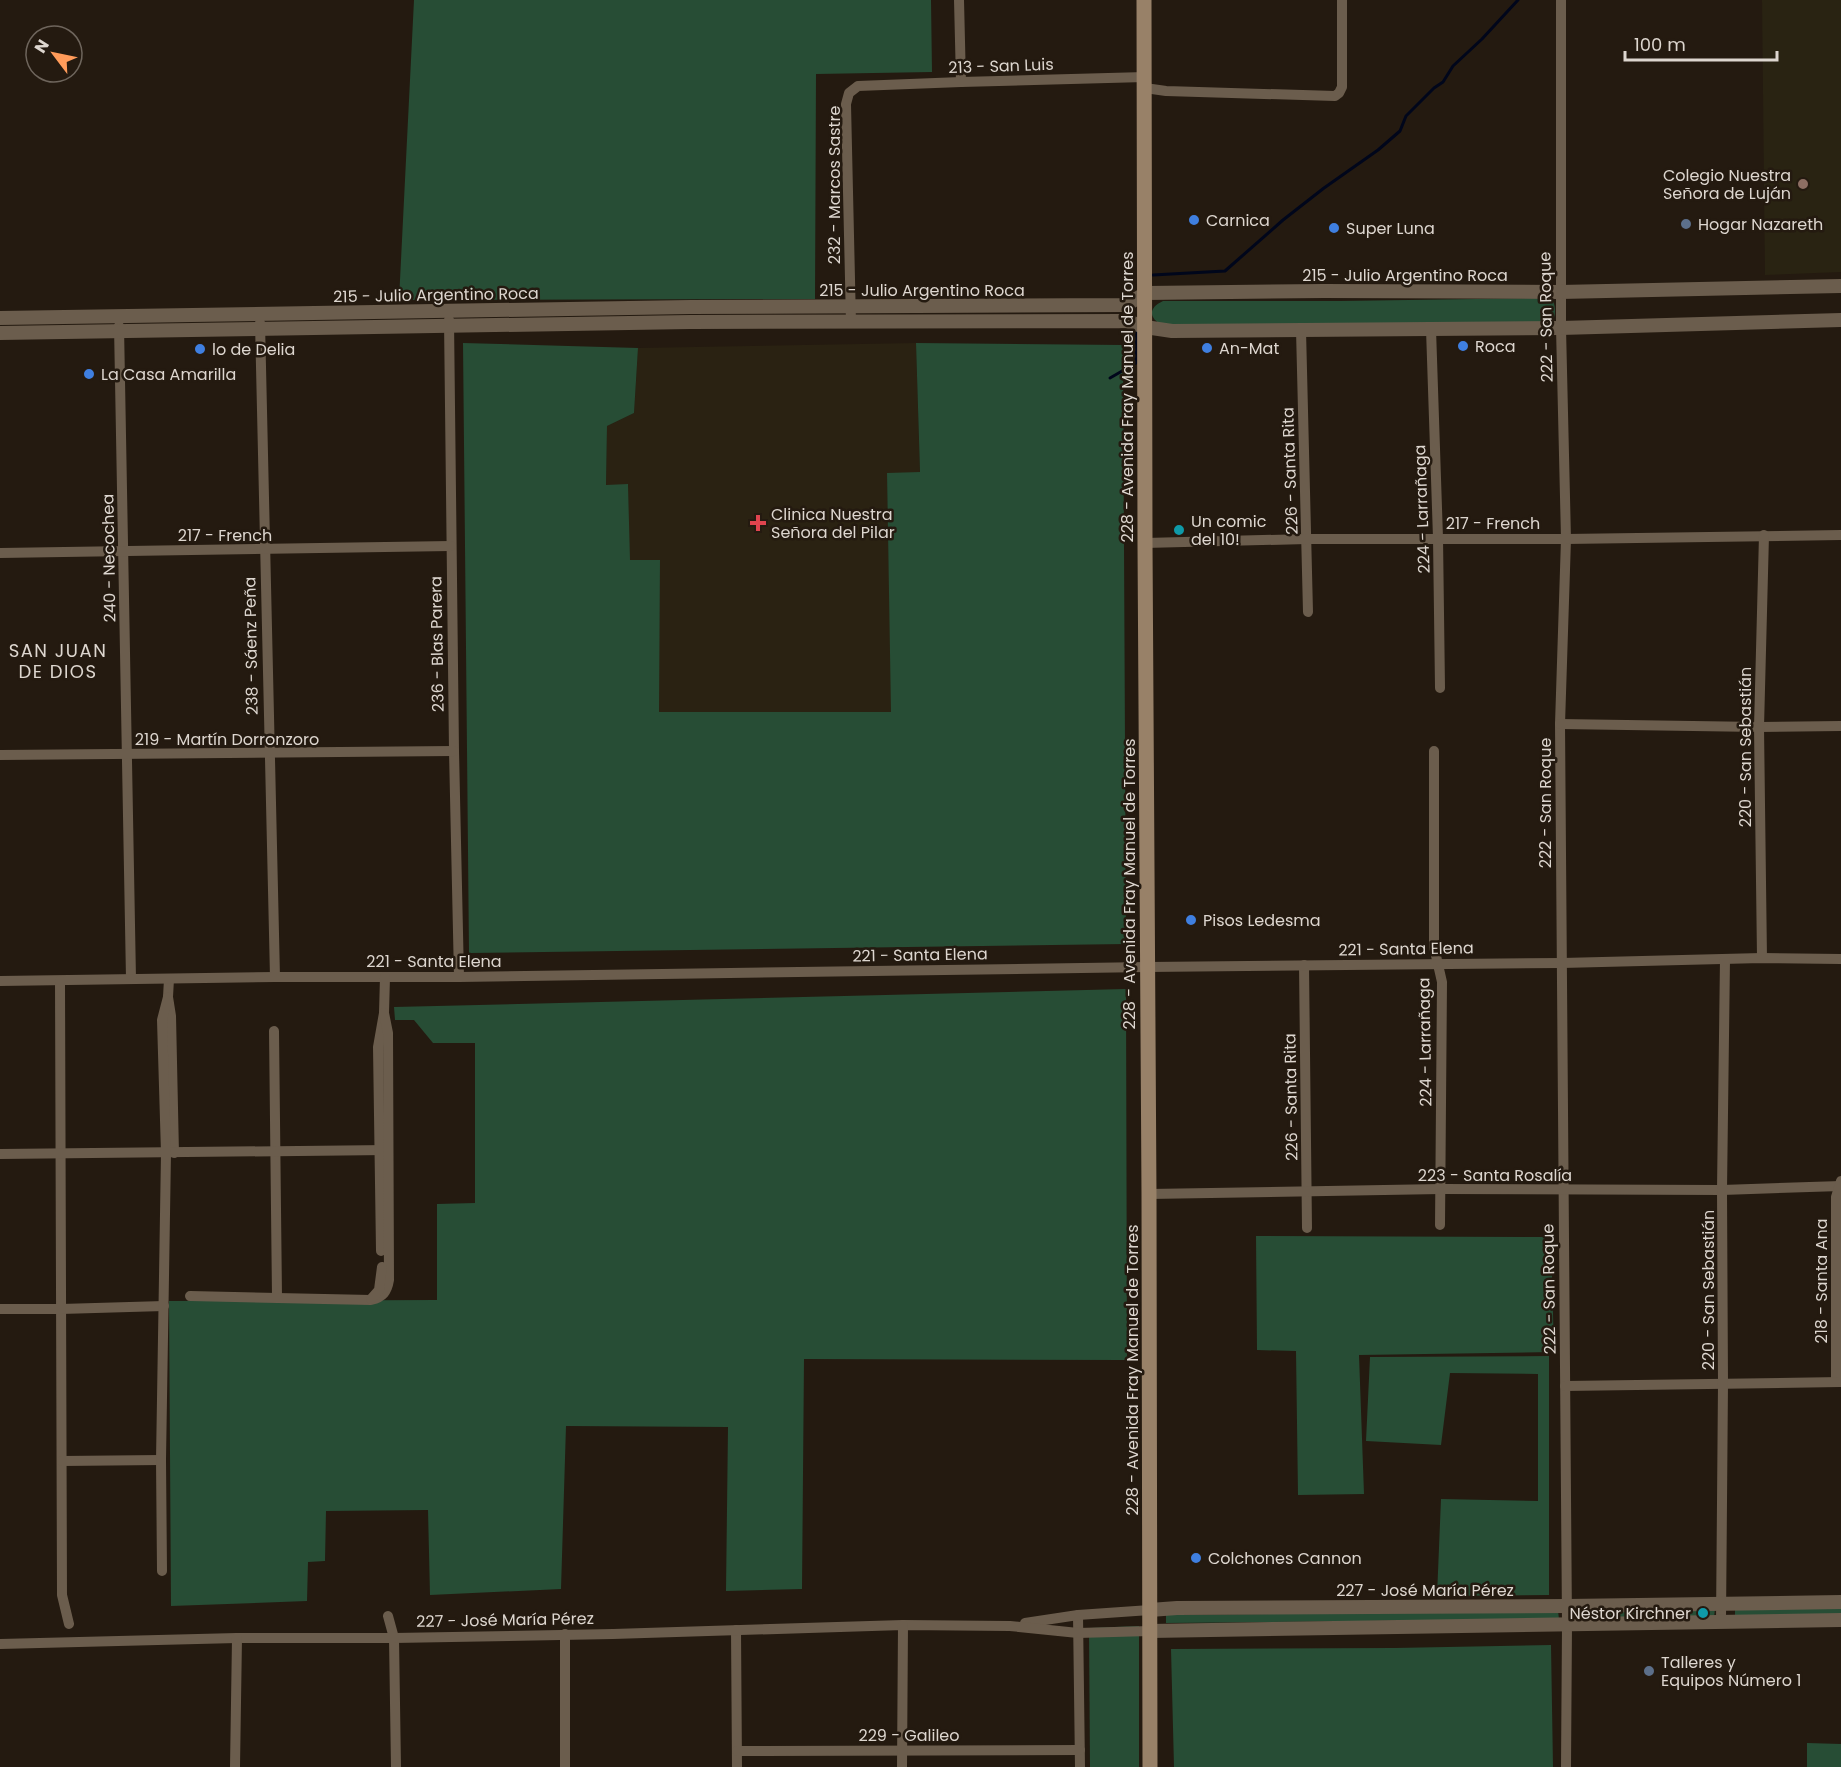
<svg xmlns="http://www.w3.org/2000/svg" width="1841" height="1767" font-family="Poppins,sans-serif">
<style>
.education{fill:#292312}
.medical{fill:#2a2212}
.green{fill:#274d35}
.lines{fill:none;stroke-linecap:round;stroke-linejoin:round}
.stream{stroke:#00061b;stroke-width:3}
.minor{stroke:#6b5d4d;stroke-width:10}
.tertiary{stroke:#6b5d4d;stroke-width:14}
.secondary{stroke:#988168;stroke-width:15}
.education-dot{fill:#8d6e63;stroke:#241a10;stroke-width:2}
.shop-dot{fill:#3f7fe0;stroke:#241a10;stroke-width:2}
.service-dot{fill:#5c6f8a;stroke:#241a10;stroke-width:2}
.health-dot{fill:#e0444e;stroke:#241a10;stroke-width:2}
.culture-dot{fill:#0f9aa8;stroke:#241a10;stroke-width:2}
.labels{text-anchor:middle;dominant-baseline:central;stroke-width:5;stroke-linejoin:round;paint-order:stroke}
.street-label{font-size:16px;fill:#ddd6cf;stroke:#241a10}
.poi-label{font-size:16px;fill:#ddd6cf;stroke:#241a10;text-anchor:start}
.neighbourhood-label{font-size:18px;letter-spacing:1.5px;fill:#ddd6cf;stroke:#241a10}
</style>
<rect width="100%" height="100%" fill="#241a10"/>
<path class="education" d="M1762,0H1841V272L1765,275Z"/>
<path class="medical" d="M916,343L920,473H887L892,712H658L660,561L629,560L628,485H606L607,426L634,413L638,348Z"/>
<g class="green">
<path d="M414,0H931L932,72L816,74L815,299L399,300Z"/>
<path d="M1543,298L1553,301C1556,308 1556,317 1551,322L1168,328C1152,322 1144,310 1163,301H1340Z"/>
<path d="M463,343L638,348L634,413L607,426L606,485L628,484L630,560H660L659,712H891L887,473L920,472L916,343L1123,345L1126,944L469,953Z"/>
<path d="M1126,989L1127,1360L804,1359L802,1589L726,1591L728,1427L566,1426L561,1589L430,1595L428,1510L326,1511L325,1561L308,1562L307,1601L171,1606L169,1301L437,1300V1204L475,1203V1043H433L414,1020H395L394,1007Z"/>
<path d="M1256,1236L1551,1237L1554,1352L1359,1355L1364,1494L1298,1495L1296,1351L1257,1350Z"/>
<path d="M1549,1356V1595L1437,1596L1441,1499L1538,1501V1374L1450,1373L1441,1445L1366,1441L1370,1357Z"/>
<path d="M1841,1606V1616L1735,1617V1607Z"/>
<path d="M1715,1608L1714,1618L1578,1619V1609Z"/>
<path d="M1558,1611L1559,1619L1166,1623V1615Z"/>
<path d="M1139,1626V1767H1090L1089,1628Z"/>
<path d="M1551,1645L1553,1767H1174L1171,1649L1394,1648Z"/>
<path d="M1807,1743L1841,1744V1767H1807Z"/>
</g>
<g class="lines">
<g class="stream">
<path d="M1153,275L1225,271L1283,220L1324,188L1378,150L1400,131L1406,116L1434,88L1443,82L1453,66L1482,39L1518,0"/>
<path d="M1110,378L1136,363L1137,330"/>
</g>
<g class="minor">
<path d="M959,0L961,82"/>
<path d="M1561,0V328L1566,539L1560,724L1567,1624L1566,1767"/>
<path d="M1145,88L1166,91L1335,96L1339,93L1342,87V0"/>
<path d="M449,320L454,751L459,977"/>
<path d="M260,323C264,541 268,759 275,977"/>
<path d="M851,323L846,104L849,93L858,86L961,82L1145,77"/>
<path d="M119,326L131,979"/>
<path d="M1431,329L1438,538L1440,688"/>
<path d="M1301,330L1308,612"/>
<path d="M1145,543L1307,539H1566L1841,535"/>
<path d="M0,553L451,546"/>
<path d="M1560,724L1759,727L1841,726"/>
<path d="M1434,751V947L1442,982L1440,1225"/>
<path d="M0,755L454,751"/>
<path d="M1762,958L1759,727L1764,535"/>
<path d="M1304,965L1307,1228"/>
<path d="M169,979L168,997L171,1016L174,1153"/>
<path d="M0,981L275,977H459L1148,967L1562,963L1762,958L1841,959"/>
<path d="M60,981L62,1595L69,1624"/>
<path d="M274,1031L277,1297"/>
<path d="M0,1154L388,1150"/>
<path d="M1149,1194L1441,1189L1722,1190L1841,1186"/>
<path d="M381,1251L378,1047L384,1013L385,977"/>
<path d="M190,1296L371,1300C383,1297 387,1292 389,1280L388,1033L384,1013"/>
<path d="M371,1299L379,1290L382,1267"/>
<path d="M0,1309H61L164,1306"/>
<path d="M1836,1382V1197L1841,1181"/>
<path d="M1565,1386L1841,1382"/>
<path d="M62,1461L161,1460"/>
<path d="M162,1571L161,1460L166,1153L162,1020L168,997"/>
<path d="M1078,1615L1080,1767"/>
<path d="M388,1616L394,1638L396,1767"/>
<path d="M1721,1621L1723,1383L1722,1190L1725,959"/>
<path d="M1025,1623L1078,1615L1150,1610"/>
<path d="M736,1630L737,1767"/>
<path d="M565,1634V1767"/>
<path d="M0,1644L237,1638H394L613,1634L903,1625L1010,1626L1078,1633L1150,1631"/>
<path d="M737,1751L1080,1750"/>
<path d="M235,1767L237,1638"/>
<path d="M902,1767L903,1625"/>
</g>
<g class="tertiary">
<path d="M0,318L690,307L1126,305L1146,293L1324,291L1560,292L1841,286"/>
<path d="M0,333L690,322L1126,321L1145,327L1172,331L1561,328L1841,320"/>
<path d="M1150,1610L1177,1608L1567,1606L1841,1602"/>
<path d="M1150,1631L1841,1620"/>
</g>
<path class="secondary" d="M1144,0L1145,543L1149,1194L1150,1767"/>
</g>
<circle class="education-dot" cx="1803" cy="184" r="6"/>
<g class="shop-dot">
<circle cx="1194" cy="220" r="6"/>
<circle cx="1334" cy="228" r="6"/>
<circle cx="1463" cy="346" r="6"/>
<circle cx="1207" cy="348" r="6"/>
<circle cx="200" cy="349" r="6"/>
<circle cx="89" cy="374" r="6"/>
<circle cx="1191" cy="920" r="6"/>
<circle cx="1196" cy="1558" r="6"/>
</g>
<g class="service-dot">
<circle cx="1686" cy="224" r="6"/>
<circle cx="1649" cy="1671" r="6"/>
</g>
<path class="health-dot" d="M755 514h6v6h6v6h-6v6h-6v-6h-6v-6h6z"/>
<g class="culture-dot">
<circle cx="1179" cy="530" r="6"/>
<circle cx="1703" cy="1613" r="6"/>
</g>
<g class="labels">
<g class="street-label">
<text transform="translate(1001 66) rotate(-2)">213 - San Luis</text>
<text transform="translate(834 185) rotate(-90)">232 - Marcos Sastre</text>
<text x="1405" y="275">215 - Julio Argentino Roca</text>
<text x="922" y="290">215 - Julio Argentino Roca</text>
<text transform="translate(436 295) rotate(-1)">215 - Julio Argentino Roca</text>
<text transform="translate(1546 317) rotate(-91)">222 - San Roque</text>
<text transform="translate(1127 397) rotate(-90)">228 - Avenida Fray Manuel de Torres</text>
<text transform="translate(1290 471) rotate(-92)">226 - Santa Rita</text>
<text transform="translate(1422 509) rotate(-92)">224 - Larrañaga</text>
<text x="1493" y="523">217 - French</text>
<text x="225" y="535">217 - French</text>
<text transform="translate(109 558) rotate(-91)">240 - Necochea</text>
<text transform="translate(437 644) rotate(-91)">236 - Blas Parera</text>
<text transform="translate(251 646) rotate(-91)">238 - Sáenz Peña</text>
<text x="227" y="739">219 - Martín Dorronzoro</text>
<text transform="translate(1745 747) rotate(-90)">220 - San Sebastián</text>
<text transform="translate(1545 803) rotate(-90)">222 - San Roque</text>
<text transform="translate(1129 884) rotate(-90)">228 - Avenida Fray Manuel de Torres</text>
<text transform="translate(1406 949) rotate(-1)">221 - Santa Elena</text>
<text transform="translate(920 955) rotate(-1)">221 - Santa Elena</text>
<text x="434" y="961">221 - Santa Elena</text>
<text transform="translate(1425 1042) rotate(-91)">224 - Larrañaga</text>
<text transform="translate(1291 1097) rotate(-91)">226 - Santa Rita</text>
<text x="1495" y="1175">223 - Santa Rosalía</text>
<text transform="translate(1821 1281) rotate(-90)">218 - Santa Ana</text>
<text transform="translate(1549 1289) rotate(-91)">222 - San Roque</text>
<text transform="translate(1708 1290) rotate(-90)">220 - San Sebastián</text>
<text transform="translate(1132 1370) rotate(-90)">228 - Avenida Fray Manuel de Torres</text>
<text x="1425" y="1590">227 - José María Pérez</text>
<text transform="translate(505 1620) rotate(-1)">227 - José María Pérez</text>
<text x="909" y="1735">229 - Galileo</text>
</g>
<g class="poi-label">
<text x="1791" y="175" text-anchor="end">Colegio Nuestra<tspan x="1791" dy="18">Señora de Luján</tspan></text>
<text x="1206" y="220">Carnica</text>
<text x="1698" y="224">Hogar Nazareth</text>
<text x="1346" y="228">Super Luna</text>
<text x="1475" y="346">Roca</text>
<text x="1219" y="348">An-Mat</text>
<text x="212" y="349">lo de Delia</text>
<text x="101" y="374">La Casa Amarilla</text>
<text x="771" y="514">Clinica Nuestra<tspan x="771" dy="18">Señora del Pilar</tspan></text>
<text x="1191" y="521">Un comic<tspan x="1191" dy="18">del 10!</tspan></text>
<text x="1203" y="920">Pisos Ledesma</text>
<text x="1208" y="1558">Colchones Cannon</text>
<text x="1691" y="1613" text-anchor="end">Néstor Kirchner</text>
<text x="1661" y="1662">Talleres y<tspan x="1661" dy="18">Equipos Número 1</tspan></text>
</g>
<g class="neighbourhood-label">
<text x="58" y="650">SAN JUAN<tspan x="58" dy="21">DE DIOS</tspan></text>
</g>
</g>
<g transform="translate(54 54) rotate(302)"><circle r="28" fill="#241a10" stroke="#6e655c" stroke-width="1.5"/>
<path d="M0-4.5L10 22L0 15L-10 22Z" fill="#ff9b5a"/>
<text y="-9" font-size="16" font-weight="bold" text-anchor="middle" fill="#ddd6cf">N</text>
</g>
<path d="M1625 51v9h152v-9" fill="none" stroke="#ddd6cf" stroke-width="3"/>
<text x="1634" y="51" font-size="18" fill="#ddd6cf" stroke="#241a10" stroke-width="4.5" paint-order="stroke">100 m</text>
</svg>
